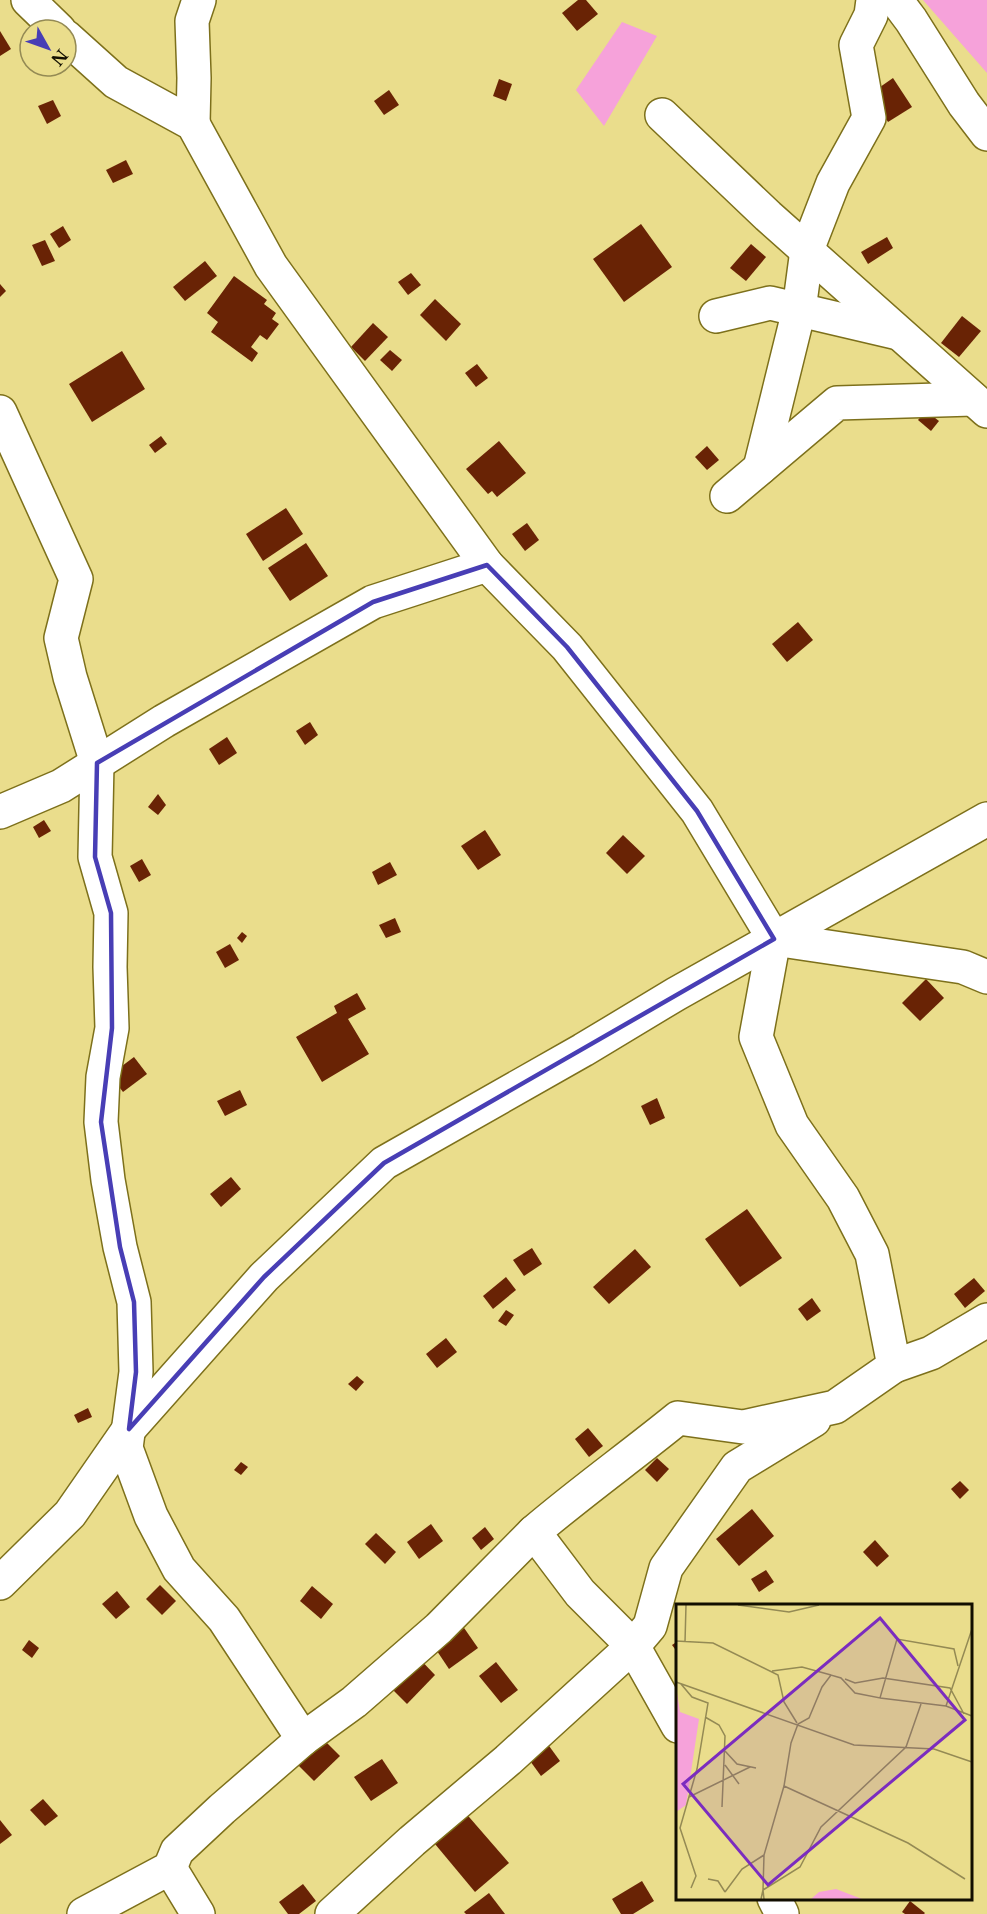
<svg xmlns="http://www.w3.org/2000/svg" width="987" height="1914" font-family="'Libre Baskerville',serif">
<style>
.green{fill:#f6a2da}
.building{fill:#692305}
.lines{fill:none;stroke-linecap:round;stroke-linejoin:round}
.minor-casing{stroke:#7d701b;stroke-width:36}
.minor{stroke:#fff;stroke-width:33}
.marked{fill:none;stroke:#483eb5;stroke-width:4.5;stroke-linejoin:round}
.inset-road{fill:none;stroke:#948a54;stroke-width:1.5}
.view{fill:#7b2cbf;fill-opacity:0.15;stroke:#7b2cbf;stroke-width:3}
.inset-edge{fill:none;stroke:#120e00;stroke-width:3}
</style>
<rect width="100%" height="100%" fill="#eadd8c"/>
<g class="green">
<path d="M923,0H987V73Z"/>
<path d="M622,22L657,36L604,126L576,90Z"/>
</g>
<g class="building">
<path d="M578,0H586L598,14L577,31L562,13Z"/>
<path d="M0,31L11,49L0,56Z"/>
<path d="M893,78L912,107L888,122L870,94Z"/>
<path d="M499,79L512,84L506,101L493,96Z"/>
<path d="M389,90L399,105L384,115L374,101Z"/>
<path d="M53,100L61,116L47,124L38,106Z"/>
<path d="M126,160L133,174L113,183L106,170Z"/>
<path d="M641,224L672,267L624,302L593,259Z"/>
<path d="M63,226L71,240L59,248L50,234Z"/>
<path d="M887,237L893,248L868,264L861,252Z"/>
<path d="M45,240L55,261L42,266L32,245Z"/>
<path d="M751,244L766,257L746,281L730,268Z"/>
<path d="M205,261L217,276L185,301L173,287Z"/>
<path d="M411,273L421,285L408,295L398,282Z"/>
<path d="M234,276L267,300L264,304L276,313L272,319L279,324L267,340L260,335L251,347L258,353L252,362L211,332L218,322L207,313Z"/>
<path d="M0,284L6,291L0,297Z"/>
<path d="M435,299L461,324L446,341L420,315Z"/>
<path d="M962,316L981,331L959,357L941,343Z"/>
<path d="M373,323L388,337L365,361L351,347Z"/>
<path d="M390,350L402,360L392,371L380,360Z"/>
<path d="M122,351L145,389L92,422L69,384Z"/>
<path d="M477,364L488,378L476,387L465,373Z"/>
<path d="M926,411L939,421L931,431L918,420Z"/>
<path d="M161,436L167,444L155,453L149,445Z"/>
<path d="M499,441L526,473L497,497L492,491L488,494L466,469Z"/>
<path d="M707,446L719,460L707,470L695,457Z"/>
<path d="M286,508L303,534L263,561L246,534Z"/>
<path d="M527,523L539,540L525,551L512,534Z"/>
<path d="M306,543L328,576L290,601L268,568Z"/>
<path d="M798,622L813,640L787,662L772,644Z"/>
<path d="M310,722L318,735L305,745L296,731Z"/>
<path d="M227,737L237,753L219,765L209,749Z"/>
<path d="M158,794L166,805L158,815L148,807Z"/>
<path d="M44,820L51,831L39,838L33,827Z"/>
<path d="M485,830L501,855L478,870L461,846Z"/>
<path d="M623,835L645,856L627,874L606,853Z"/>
<path d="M142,859L151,875L139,882L130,866Z"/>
<path d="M390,862L397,875L378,885L372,872Z"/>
<path d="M395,918L401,932L386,938L379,925Z"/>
<path d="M242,932L247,936L242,943L237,938Z"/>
<path d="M230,944L239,960L225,968L216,952Z"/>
<path d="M926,979L944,998L920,1021L902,1003Z"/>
<path d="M357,993L366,1009L348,1019L369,1054L322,1082L296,1037L337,1013L334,1006Z"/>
<path d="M134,1057L147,1074L123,1092L110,1075Z"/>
<path d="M240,1090L247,1105L225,1116L217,1101Z"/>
<path d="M657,1098L665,1118L650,1125L641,1106Z"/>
<path d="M231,1177L241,1189L221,1207L210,1194Z"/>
<path d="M747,1209L782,1258L740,1287L705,1239Z"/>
<path d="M532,1248L542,1264L524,1276L513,1260Z"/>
<path d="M635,1249L651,1267L609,1304L593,1287Z"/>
<path d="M506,1277L516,1290L493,1309L483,1296Z"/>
<path d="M974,1278L985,1291L965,1308L954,1294Z"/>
<path d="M812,1298L821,1311L807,1321L798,1309Z"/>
<path d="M506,1310L514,1315L506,1326L498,1321Z"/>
<path d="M446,1338L457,1352L437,1368L426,1354Z"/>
<path d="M357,1376L364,1382L356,1391L348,1384Z"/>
<path d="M88,1408L92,1417L78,1423L74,1415Z"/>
<path d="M588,1428L603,1446L589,1457L575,1439Z"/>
<path d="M657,1458L669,1469L657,1482L645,1470Z"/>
<path d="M241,1462L248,1467L241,1475L234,1470Z"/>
<path d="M960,1481L969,1490L960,1499L951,1489Z"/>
<path d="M752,1509L774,1536L739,1566L716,1539Z"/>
<path d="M431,1524L443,1541L419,1559L407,1542Z"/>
<path d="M485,1527L494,1539L481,1550L472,1538Z"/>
<path d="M376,1533L396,1552L385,1564L365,1544Z"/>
<path d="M875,1540L889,1556L877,1567L863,1552Z"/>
<path d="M766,1570L774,1582L759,1592L751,1579Z"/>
<path d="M160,1585L176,1601L162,1615L146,1599Z"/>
<path d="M312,1586L333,1604L321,1619L300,1601Z"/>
<path d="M117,1591L130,1607L116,1619L102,1604Z"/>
<path d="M462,1625L478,1648L449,1669L433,1645Z"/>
<path d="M29,1640L39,1648L32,1658L22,1650Z"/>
<path d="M678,1641V1653L672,1645Z"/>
<path d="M415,1654L435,1675L407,1704L386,1683Z"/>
<path d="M496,1662L518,1690L501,1703L479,1676Z"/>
<path d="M322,1738L340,1756L314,1781L296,1763Z"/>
<path d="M544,1739L560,1761L541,1776L525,1754Z"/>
<path d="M382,1759L398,1783L371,1801L354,1777Z"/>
<path d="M43,1799L58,1816L45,1826L30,1810Z"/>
<path d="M463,1810L509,1863L475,1892L430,1838Z"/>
<path d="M0,1820L12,1835L0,1844Z"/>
<path d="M642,1881L654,1901L633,1914H621L612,1899Z"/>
<path d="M303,1884L316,1901L299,1914H288L279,1902Z"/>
<path d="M489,1893L505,1914H466L464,1912Z"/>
<path d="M910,1901L925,1913L924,1914H905L902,1912Z"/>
</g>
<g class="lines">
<g class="minor-casing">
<g id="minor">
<path d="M28,0L59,30"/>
<path d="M896,0L911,20L964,104L987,134"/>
<path d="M66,37L116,82L193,124L271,266L487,565L567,647L697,811L774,939L756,1037L792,1125L843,1198L872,1254L894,1366L835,1407L743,1427L678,1418C630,1457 581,1492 534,1532L580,1593L633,1646L678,1726"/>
<path d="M662,115L768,216L987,411"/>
<path d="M193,124L194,78L192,21L199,0"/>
<path d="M716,316L770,303L898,333"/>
<path d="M0,412L76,579L61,638L70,677L97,763L95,857L111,913L110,967L112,1028L103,1077L101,1122L108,1180L120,1247L134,1302L136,1372L126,1448L151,1516L179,1569L224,1619L303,1739"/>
<path d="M760,468L799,310L807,250L833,183L869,118L856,45L871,15L873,0"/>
<path d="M727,496L837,403L973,399"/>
<path d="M0,812L61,786L164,721L373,602L487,565"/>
<path d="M774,939L963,967L987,977"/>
<path d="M894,1366L931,1353L987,1320"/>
<path d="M0,1583L70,1514L129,1429L264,1277L384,1163L583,1050L676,994L987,819"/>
<path d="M170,1868L198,1914"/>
<path d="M774,1898L782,1914"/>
<path d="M84,1914L170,1868L177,1851L222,1809L303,1739L354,1702L439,1628L534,1532"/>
<path d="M332,1914L412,1841L508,1760L633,1646L650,1626L666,1568L737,1467L814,1420"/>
</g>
</g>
<use href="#minor" class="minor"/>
</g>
<path class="marked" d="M487,565L567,647L697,811L774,939L384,1163L264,1277L129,1429L136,1372L134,1302L120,1247L101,1122L112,1028L111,913L95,857L97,763L373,602Z"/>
<g transform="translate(676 1604)">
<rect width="296" height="296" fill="#eadd8c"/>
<path d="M0,82L4,108L23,115L10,201L0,208ZM160,285L186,295H135L143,288Z" fill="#f6a2da"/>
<path class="inset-road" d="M62,1L113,8L143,1M0,37L37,39L102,71L108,98L121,119M9,38L10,1M96,67L126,63L155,71M169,75L179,79L207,74L274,84L288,110M0,78L178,141L258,145L296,158M5,80L16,93L32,99L21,165L4,224L20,272L15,284M204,94L270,102L296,112M270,102L296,25M29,113L43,121L49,132L46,203M49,147L61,160L80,164M49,161L63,180M108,182L232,239L289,275M13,193L74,163M32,275L42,277L49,288M87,286L88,251L108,182L115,139L122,120L133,114L146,83L155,71L165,74L179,89L204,94L221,35L278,45L282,62M87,286L124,263L145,223L230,143L245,100M49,288L66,265L88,251M85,295L87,286L88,295"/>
<path class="view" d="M204,14L289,116L92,281L7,180Z"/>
<rect width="296" height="296" class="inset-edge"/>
</g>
<g transform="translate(48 48) rotate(130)"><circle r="28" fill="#eadd8c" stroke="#948a54" stroke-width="1.5"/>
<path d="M0-4.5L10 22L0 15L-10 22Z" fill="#483eb5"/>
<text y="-9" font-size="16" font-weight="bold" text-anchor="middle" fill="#120e00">N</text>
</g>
</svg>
